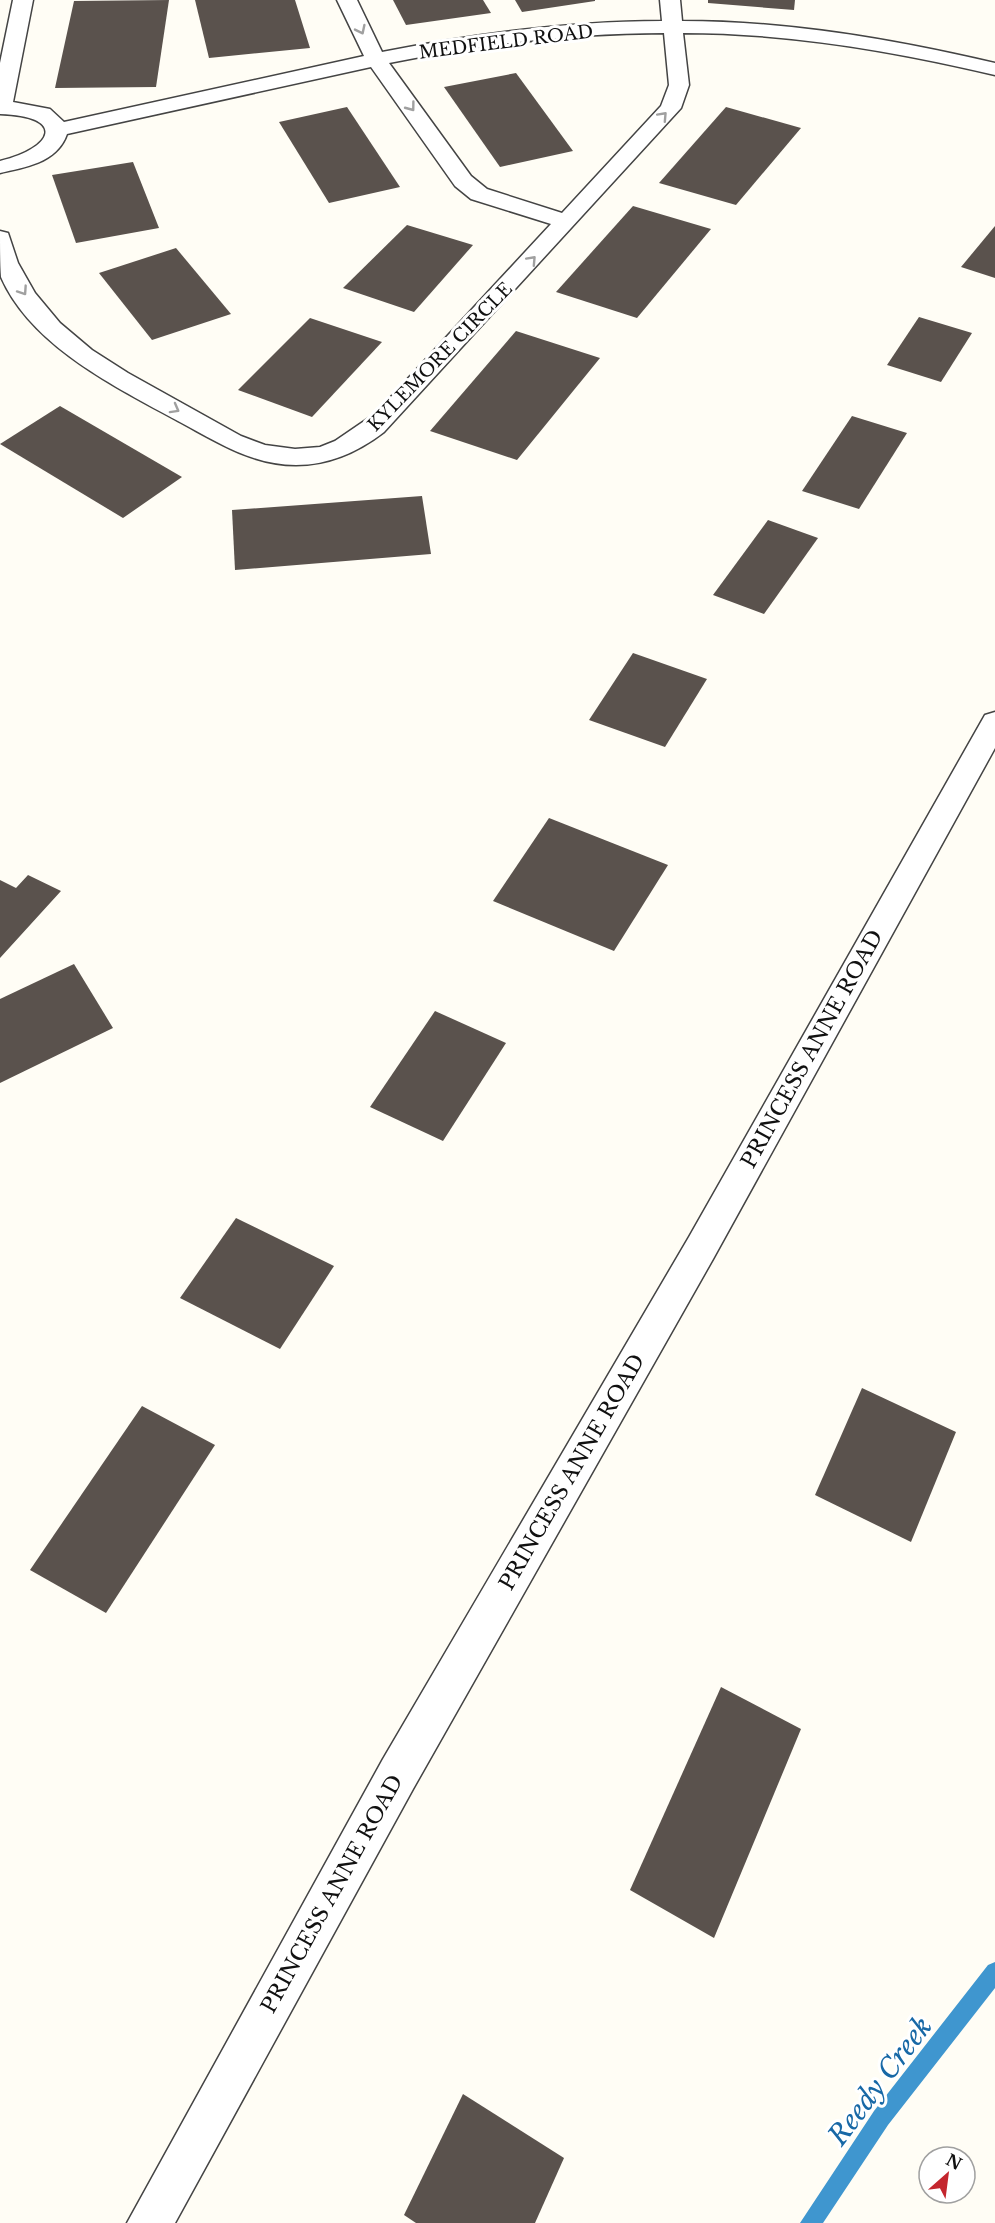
<svg xmlns="http://www.w3.org/2000/svg" width="995" height="2223" font-family="'Libre Baskerville',serif">
<style>
.lines{fill:none;stroke-linecap:round;stroke-linejoin:round}
.stream{fill:#3f96cf;fill-rule:evenodd}
.building{fill:#5a524d}
.street-casing{stroke:#444;stroke-width:3}
.street{fill:#fff;fill-rule:evenodd}
.oneway{stroke:#a0a0a0}
.labels{text-anchor:middle;dominant-baseline:central;stroke-width:6;stroke-linejoin:round;paint-order:stroke}
.far-street-label{font-size:18px;fill:#111;stroke:#fff}
.street-label{font-size:21px;fill:#111;stroke:#fff}
.near-water-label{font-size:27px;font-style:italic;fill:#1768a6;stroke:#fff}
</style>
<rect width="100%" height="100%" fill="#fffdf5"/>
<g class="lines">
<path class="stream" d="M995,1962V1988L888,2125L823,2223H800L874,2111L988,1965Z"/>
</g>
<g class="building">
<path d="M169,0L156,87L55,88L74,1Z"/>
<path d="M195,0H295L310,48L209,58Z"/>
<path d="M393,0H483L491,13L406,25Z"/>
<path d="M515,0H595V1L522,12Z"/>
<path d="M708,0H795L794,10L708,3Z"/>
<path d="M516,73L573,151L500,167L444,87Z"/>
<path d="M347,107L400,187L329,203L279,122Z"/>
<path d="M726,107L801,128L736,205L659,183Z"/>
<path d="M133,162L159,228L76,243L52,175Z"/>
<path d="M633,206L711,229L637,318L556,292Z"/>
<path d="M407,225L473,245L414,312L343,288Z"/>
<path d="M995,226V278L961,267Z"/>
<path d="M176,248L231,314L152,340L99,273Z"/>
<path d="M919,317L972,333L941,382L887,365Z"/>
<path d="M310,318L382,342L312,417L238,390Z"/>
<path d="M516,331L600,358L517,460L430,431Z"/>
<path d="M60,406L182,477L123,518L0,444Z"/>
<path d="M852,416L907,433L859,509L802,491Z"/>
<path d="M422,496L431,554L235,570L232,510Z"/>
<path d="M768,520L818,538L764,614L713,595Z"/>
<path d="M633,653L707,679L665,747L589,720Z"/>
<path d="M549,818L668,865L614,951L493,901Z"/>
<path d="M28,875L61,891L0,958V880L16,888Z"/>
<path d="M74,964L113,1028L0,1083V999Z"/>
<path d="M435,1011L506,1043L443,1141L370,1107Z"/>
<path d="M236,1218L334,1266L280,1349L180,1298Z"/>
<path d="M862,1388L956,1432L911,1542L815,1495Z"/>
<path d="M142,1406L215,1445L106,1613L30,1570Z"/>
<path d="M721,1687L801,1729L714,1938L630,1890Z"/>
<path d="M463,2094L564,2158L535,2223H416L404,2215Z"/>
</g>
<g class="lines">
<g class="street-casing">
<g id="street">
<path d="M13,0H33L13,102L50,109L64,122L364,56L337,0H357L382,52C475,34 568,21 662,21L660,0H680L682,21C788,21 892,39 995,63V75C893,51 789,33 683,33L689,85L681,108L384,432C358,452 329,465 296,465C251,465 216,441 178,421C116,387 31,346 1,277C0,265 0,244 0,231L8,233L18,263L35,293L60,323L92,350L128,373L241,436L265,445L295,449L320,447L335,441L376,413L551,224L471,199L455,186L371,67L67,134C57,163 25,167 0,173V161C54,148 67,116 0,114V63ZM664,33L669,85L661,106L562,213L487,189L471,176L389,63C479,45 571,33 664,33Z"/>
<path d="M995,712V748L713,1259L413,1789L175,2223H127L383,1759L689,1237L985,715Z"/>
</g>
</g>
<use href="#street" class="street"/>
</g>
<defs><path id="oneway-chevron" d="M-2-3.5L2.5 0L-2 3.5" fill="none" stroke-width="1.6" stroke-linecap="round" stroke-linejoin="round" transform="scale(1.5)"/></defs>
<g class="oneway">
<use href="#oneway-chevron" transform="translate(361 30) rotate(64)"/>
<use href="#oneway-chevron" transform="translate(411 107) rotate(53)"/>
<use href="#oneway-chevron" transform="translate(663 116) rotate(-47)"/>
<use href="#oneway-chevron" transform="translate(532 260) rotate(-47)"/>
<use href="#oneway-chevron" transform="translate(23 291) rotate(56)"/>
<use href="#oneway-chevron" transform="translate(175 409) rotate(29)"/>
</g>
<g class="labels">
<g class="far-street-label">
<text transform="translate(506 42) rotate(-7)">MEDFIELD ROAD</text>
<text transform="translate(440 357) rotate(-46)">KYLEMORE CIRCLE</text>
</g>
<g class="street-label">
<text transform="translate(812 1049) rotate(-61)">PRINCESS ANNE ROAD</text>
<text transform="translate(572 1472) rotate(-60)">PRINCESS ANNE ROAD</text>
<text transform="translate(332 1894) rotate(-61)">PRINCESS ANNE ROAD</text>
</g>
<g class="near-water-label">
<text transform="translate(880 2081) rotate(-53)">Reedy Creek</text>
</g>
</g>
<g transform="translate(947 2175) rotate(28)"><circle r="28" fill="#ffffff" stroke="#a0a0a0" stroke-width="1.5"/>
<path d="M0-4.5L10 22L0 15L-10 22Z" fill="#c4262e"/>
<text y="-9" font-size="16" font-weight="bold" text-anchor="middle" fill="#111111">N</text>
</g>
</svg>
